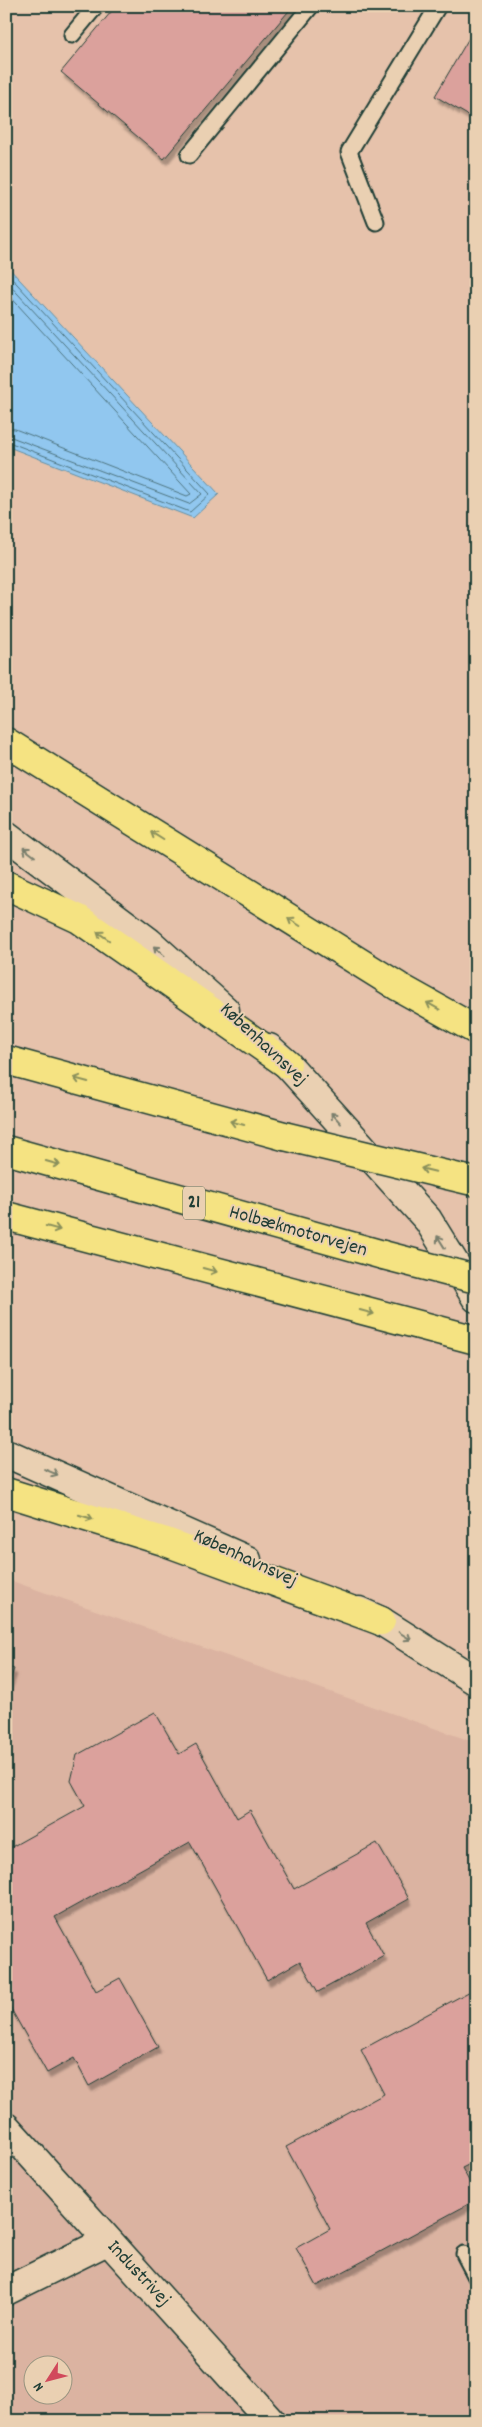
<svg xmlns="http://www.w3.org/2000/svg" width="482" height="2427" font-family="Dekko,sans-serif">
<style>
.built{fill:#dbb3a1;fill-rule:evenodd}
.water{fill:#91c7ef;stroke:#6390a4}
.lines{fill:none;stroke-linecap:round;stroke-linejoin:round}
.shore{stroke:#4d747f;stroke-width:1}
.building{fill:#dba19c;stroke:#1f3d34;filter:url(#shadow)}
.lane-casing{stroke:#1f3d34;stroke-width:19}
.street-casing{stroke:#1f3d34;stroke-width:31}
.secondary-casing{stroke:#1f3d34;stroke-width:31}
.highway-casing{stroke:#1f3d34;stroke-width:31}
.lane{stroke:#ead0b2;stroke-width:15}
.street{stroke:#ead0b2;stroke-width:28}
.secondary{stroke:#ead0b2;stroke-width:28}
.highway{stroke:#f5e382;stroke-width:28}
.highway-bridge-casing{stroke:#1f3d34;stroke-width:31;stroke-linecap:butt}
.highway-bridge{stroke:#f5e382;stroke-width:28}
.oneway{stroke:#8a905b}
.oneway2{stroke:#7a7f6d}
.labels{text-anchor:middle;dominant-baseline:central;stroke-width:4;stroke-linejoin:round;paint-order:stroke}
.shield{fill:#ead0b2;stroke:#5c695a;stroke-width:1}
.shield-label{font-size:19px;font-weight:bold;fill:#1f3d34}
.street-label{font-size:20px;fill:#1f3d34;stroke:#ead0b2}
</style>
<defs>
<filter id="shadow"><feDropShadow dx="3" dy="5.5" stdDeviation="1" flood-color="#0004"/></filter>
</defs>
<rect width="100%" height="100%" fill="#e6c2ab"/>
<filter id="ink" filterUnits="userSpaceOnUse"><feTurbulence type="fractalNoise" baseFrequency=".02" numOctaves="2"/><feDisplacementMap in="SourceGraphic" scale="10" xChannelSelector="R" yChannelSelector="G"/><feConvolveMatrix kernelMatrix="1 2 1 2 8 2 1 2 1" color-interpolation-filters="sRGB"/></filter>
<g filter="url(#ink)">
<path class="built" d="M6,1579L471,1741L476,1745V2421H6ZM32,2364H62V2394H32Z"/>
<path class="water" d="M6,265L219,494L193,518L6,446Z"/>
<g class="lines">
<g class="shore">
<path d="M6,272L210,494L190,512L6,441"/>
<path d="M6,281L202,494L189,504L6,435"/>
<path d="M6,292L191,494L187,496L15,429L6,428"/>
</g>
</g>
<g class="building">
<path d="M116,6H293L164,159L61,72Z"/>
<path d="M476,26V120L435,96Z"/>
<path d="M6,1666L14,1669L6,1692Z"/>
<path d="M155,1712L179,1754L196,1744L237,1818L250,1810L294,1889L377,1843L409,1899L366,1923L384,1956L318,1992L300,1961L267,1980L190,1842L55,1917L96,1991L120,1978L158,2047L89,2086L74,2058L47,2073L6,2000V1850L85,1806L71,1781L77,1755Z"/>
<path d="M476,1988V2161L462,2168L476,2194V2200L317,2286L296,2248L330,2229L286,2147L384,2094L361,2050Z"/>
</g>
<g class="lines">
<g class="lane-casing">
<g id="lane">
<path d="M72,35L96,6"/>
<path d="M189,155L311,6"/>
<path d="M376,222L349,152L438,6"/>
<path d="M464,2254L476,2277"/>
</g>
</g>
<g class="street-casing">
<g id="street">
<path d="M6,2127L271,2421"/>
<path d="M6,2291L107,2241"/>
</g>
</g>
<g class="secondary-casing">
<g id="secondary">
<path d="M6,835L149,942L225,1010"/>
<path d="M269,1048L287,1064L428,1220L476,1298"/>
<path d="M6,1453L247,1560"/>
<path d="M359,1611L381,1621L476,1681"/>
</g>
</g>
<g class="highway-casing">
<g id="highway">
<path d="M6,742L399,987L476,1030"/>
<path d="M6,885L79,919L287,1064"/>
<path d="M6,1060L284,1136"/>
<path d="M6,1150L383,1255"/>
<path d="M6,1216L476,1340"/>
<path d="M6,1492L163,1541L381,1621"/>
</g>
</g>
<use href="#lane" class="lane"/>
<use href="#street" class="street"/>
<use href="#secondary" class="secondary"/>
<use href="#highway" class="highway"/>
<g class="highway-bridge-casing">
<g id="highway-bridge">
<path d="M284,1136L476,1182"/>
<path d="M383,1255L476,1279"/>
</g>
</g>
<use href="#highway-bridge" class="highway-bridge"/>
</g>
<defs><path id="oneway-shaft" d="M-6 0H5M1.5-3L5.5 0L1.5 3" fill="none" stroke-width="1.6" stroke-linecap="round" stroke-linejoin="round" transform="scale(1.25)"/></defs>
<g class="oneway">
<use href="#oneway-shaft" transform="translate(157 836) rotate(-148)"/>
<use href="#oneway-shaft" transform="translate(294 922) rotate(-148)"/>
<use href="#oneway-shaft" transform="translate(103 936) rotate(-145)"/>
<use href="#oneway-shaft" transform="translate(433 1006) rotate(-151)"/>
<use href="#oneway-shaft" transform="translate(81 1080) rotate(-165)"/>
<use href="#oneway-shaft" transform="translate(237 1123) rotate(-165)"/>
<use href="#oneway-shaft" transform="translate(53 1163) rotate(16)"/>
<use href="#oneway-shaft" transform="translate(428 1170) rotate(-167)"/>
<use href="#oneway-shaft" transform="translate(53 1228) rotate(15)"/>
<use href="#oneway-shaft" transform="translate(210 1270) rotate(15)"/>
<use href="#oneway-shaft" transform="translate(367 1312) rotate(15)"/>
<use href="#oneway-shaft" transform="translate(86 1517) rotate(17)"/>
</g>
<g class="oneway2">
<use href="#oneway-shaft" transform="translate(29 852) rotate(-143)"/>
<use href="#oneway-shaft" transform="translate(159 951) rotate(-138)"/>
<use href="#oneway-shaft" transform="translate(336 1118) rotate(-132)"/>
<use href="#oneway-shaft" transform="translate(441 1242) rotate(-122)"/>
<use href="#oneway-shaft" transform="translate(51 1472) rotate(23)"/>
<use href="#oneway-shaft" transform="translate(405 1636) rotate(32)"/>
</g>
</g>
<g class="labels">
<rect class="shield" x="183" y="1186.5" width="22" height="33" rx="4"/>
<g class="shield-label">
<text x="194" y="1203">21</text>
</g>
<g class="street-label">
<text transform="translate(263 1045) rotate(43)">Københavnsvej</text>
<text transform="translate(298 1232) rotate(16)">Holbækmotorvejen</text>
<text transform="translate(245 1559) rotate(25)">Københavnsvej</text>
<text transform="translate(138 2274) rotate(47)">Industrivej</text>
</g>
</g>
<rect width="482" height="2427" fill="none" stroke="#ead0b2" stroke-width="25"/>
<rect x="12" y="12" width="457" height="2402" fill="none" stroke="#1f3d34" stroke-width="2" filter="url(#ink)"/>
<g transform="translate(48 2380) rotate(234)"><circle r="24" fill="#ead0b2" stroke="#999580"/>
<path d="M0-4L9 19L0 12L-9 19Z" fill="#d1495b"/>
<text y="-8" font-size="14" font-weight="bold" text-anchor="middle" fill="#1f3d34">N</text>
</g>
</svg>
